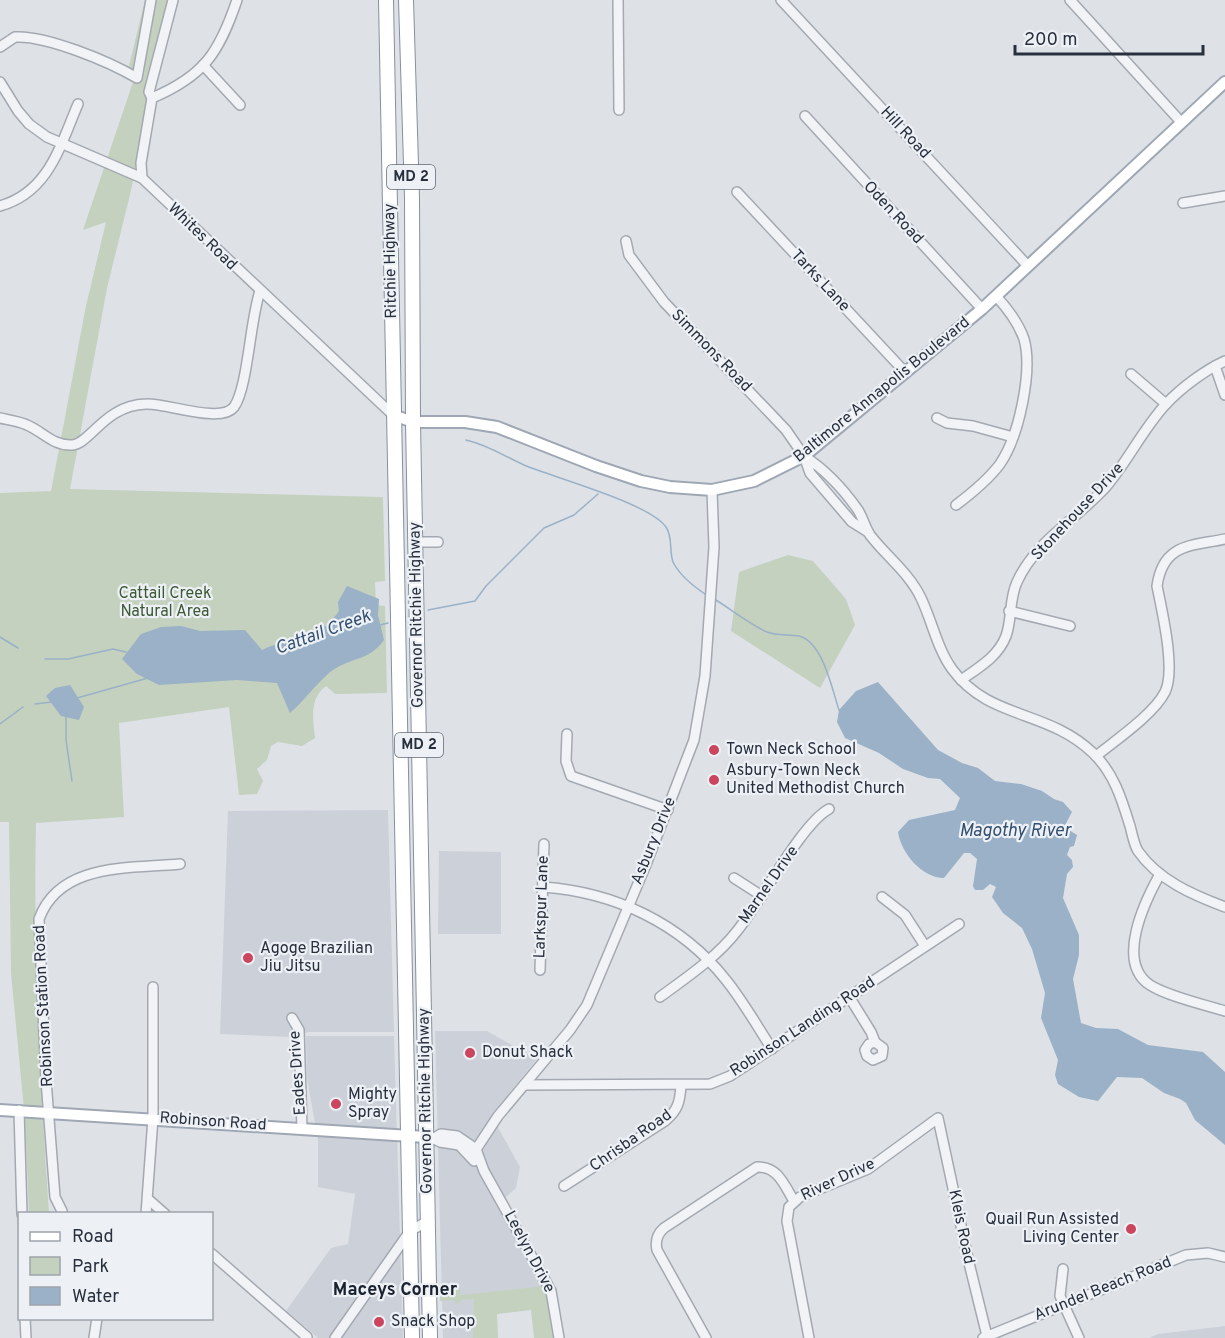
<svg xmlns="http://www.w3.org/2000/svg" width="1225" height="1338" font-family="Overpass,sans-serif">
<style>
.built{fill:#ccd1d9}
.green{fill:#c4d1bf}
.water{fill:#9ab1c7}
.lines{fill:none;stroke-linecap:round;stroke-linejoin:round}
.stream{stroke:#9ab1c7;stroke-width:1.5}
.minor-casing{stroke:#a4a9b1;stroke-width:12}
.major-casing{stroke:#9ea7b3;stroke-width:14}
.highway-casing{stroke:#86909e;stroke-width:16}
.minor{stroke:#f1f3f6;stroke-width:9}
.major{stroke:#fff;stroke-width:10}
.highway{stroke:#fff;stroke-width:14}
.poi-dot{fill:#ca455d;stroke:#edf1f5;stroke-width:2}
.labels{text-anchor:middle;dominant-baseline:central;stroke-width:4.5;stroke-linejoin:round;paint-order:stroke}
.shield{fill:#edf1f5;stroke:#636a75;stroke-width:1.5}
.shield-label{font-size:15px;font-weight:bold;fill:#28303e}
.street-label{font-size:16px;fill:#28303e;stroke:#edf1f5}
.park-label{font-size:16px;fill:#3d5935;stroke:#edf1f5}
.poi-label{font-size:16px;fill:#28303e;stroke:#edf1f5;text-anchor:start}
.water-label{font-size:18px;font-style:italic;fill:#335071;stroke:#edf1f5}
.neighbourhood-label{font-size:18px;font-weight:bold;fill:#1a222f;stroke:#edf1f5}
</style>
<rect width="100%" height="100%" fill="#dee2e7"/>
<g class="built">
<path d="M388,810L394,1032H309L291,1037L220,1034L228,811Z"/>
<path d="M439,851L501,852V934H438Z"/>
<path d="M435,1031H487L537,1059L491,1115L520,1167L516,1188L505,1198L544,1289L478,1295V1338H443Z"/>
<path d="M306,1036H394L403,1338H318L286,1311L331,1248L348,1244L355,1194L318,1187V1140L307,1078Z"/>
<path d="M1225,1326V1338H1149L1158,1334Z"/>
</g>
<g class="green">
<path d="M145,0H172L129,199L107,288L70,489L383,497L385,581L375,582L376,605L385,606L387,693L335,694L326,686C309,699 313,719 315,738L302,746L278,742L271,746L267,760L257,769L263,781L257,794L239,795L229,707L119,723L124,817L36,823C33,953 40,1083 49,1213H29L25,1120L11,973L9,822H0V493L51,491L86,306L106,222L83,230L133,82L129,66Z"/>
<path d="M788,555L813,561L846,599L855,625L820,688L731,631L739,572Z"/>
<path d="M545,1286L552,1296L554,1338H534L531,1310L497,1314L498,1338H473L474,1299L462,1300L458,1304L451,1300L440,1301L441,1290L460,1289V1295Z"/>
</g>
<g class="water">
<path d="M347,586L379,599L378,615L384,640C369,662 348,657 329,673C315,685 304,701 290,713L277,683L237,680L159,685L137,674L122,659L141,634L161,627L181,626L200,631L245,630L262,650C294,634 316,645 339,611L338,602Z"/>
<path d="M878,682L938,750L962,763L978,768L995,781L1021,784L1042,791L1054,799L1063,802L1072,812L1064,827L1077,835L1074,846L1070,847L1067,855L1072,860L1073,867L1067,874L1063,898L1079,935V955L1073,979L1081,1023L1096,1028L1118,1029L1148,1045L1203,1052L1225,1072V1145L1195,1120L1186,1103L1180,1099L1164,1093L1142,1078L1117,1077L1098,1101L1079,1097L1058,1084L1055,1075L1058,1060L1041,1018L1045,993L1032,949L1022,928L1003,913L992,897L996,887L990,884L983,890H975L973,886L977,859L970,853H964L944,878C922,878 901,853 898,832L909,820L955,810L960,798L940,779L928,778L903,769L879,753L845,738L837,722L839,710L856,691Z"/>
<path d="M70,685L84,707L79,720L61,716L46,696L55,688Z"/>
</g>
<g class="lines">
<g class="stream">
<path d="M466,440C488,445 504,456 524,465C555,478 649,503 666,527C673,537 669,551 673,562C680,576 693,586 705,594"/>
<path d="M716,600C732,610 749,624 767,632C776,636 789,634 799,636C823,642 832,689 839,710"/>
<path d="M428,610L475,601L486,586L544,528L574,515L598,494"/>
<path d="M380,625L388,623"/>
<path d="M0,637L18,648"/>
<path d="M45,659H68L113,649L126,652"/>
<path d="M77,698L148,678"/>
<path d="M35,704L52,702"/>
<path d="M66,716V740L72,781"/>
<path d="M0,724L23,707"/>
</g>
<g class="minor-casing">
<g id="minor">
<path d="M618,0L619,110"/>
<path d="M781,0L1028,266"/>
<path d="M1070,0L1181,122"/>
<path d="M0,47L15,37C46,35 110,62 137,78L151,0"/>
<path d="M203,65L240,105"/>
<path d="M0,82L18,111L29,124L47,137L142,178L393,415"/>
<path d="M152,98C204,76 219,53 237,0"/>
<path d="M805,116L982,309"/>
<path d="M142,178L141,163L152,98L149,92L173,0"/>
<path d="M737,192L904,371"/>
<path d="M1183,203L1225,196"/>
<path d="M0,206C49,192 60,146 78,104"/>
<path d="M626,241L629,255L664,302L786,430L804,456L810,473L852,522L868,532"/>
<path d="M1215,366L1225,395"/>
<path d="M1131,374L1166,404"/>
<path d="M0,418C9,420 18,421 27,425C42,431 53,446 72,445C90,444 105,405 146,404C167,403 221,424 234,407C248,387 250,320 260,291"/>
<path d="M937,418L947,423L973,426L1013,437"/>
<path d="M804,456C824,469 844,490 858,510C863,518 865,527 870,535C887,557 909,573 921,598C932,621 937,648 952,669C989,720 1047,709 1093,753C1114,773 1122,800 1130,826C1132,833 1134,845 1138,851C1158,880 1193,895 1225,907"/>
<path d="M956,505C972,493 988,480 1000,464C1019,436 1033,371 1024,339C1018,322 1008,309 996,296"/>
<path d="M416,542H438"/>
<path d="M1009,611L1070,626"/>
<path d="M961,680C978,668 998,657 1006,636C1012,620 1009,599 1017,582C1035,542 1075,520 1104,489C1127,463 1142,430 1166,404C1181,388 1205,370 1225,361"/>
<path d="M567,734L566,761L571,776L668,810"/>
<path d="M1096,756C1116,740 1154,714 1165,692C1176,670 1162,611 1157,586C1163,543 1192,546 1225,539"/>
<path d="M1160,874C1145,901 1115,962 1150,985C1167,996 1205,1005 1225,1011"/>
<path d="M734,878L762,896"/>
<path d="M543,887C614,892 681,923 726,980C743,1001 757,1026 772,1049"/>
<path d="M882,897L905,915L925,946"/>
<path d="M540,970L544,844"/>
<path d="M660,997C687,977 716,958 737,931C760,903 802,823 829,809"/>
<path d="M850,998L871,1032L875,1042L883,1048L882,1056L873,1060L867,1056L865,1050L869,1044L875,1042"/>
<path d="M292,1018L299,1030L302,1129"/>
<path d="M524,1085L710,1084L730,1076L959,924"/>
<path d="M19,1110L22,1214"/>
<path d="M430,1137L440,1142L459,1145L474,1161"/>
<path d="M434,1138L441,1134L457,1136L476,1149L484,1171L551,1291L559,1338"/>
<path d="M471,1157L498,1116L570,1030L587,1005L645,867L694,740L705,676L714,547L712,490"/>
<path d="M564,1186L665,1121C678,1110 680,1102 681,1085"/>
<path d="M148,1199L165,1214"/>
<path d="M62,1211L55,1197L46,1080L39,919C60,862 130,869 180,864"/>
<path d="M146,1214L153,1118V987"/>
<path d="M212,1254L307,1337"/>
<path d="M1063,1269L1060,1296L1079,1338"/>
<path d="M25,1318L26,1338"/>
<path d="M94,1338L97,1318"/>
<path d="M335,1338L410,1231L428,1221"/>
<path d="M706,1338L657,1250C655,1241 657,1234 664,1228L757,1167C778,1166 784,1185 794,1201"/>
<path d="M809,1338L787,1221L789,1207L800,1197L868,1169L938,1118L969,1263L987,1336"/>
<path d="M983,1338L1186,1255L1208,1253L1225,1257"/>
</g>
</g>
<g class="major-casing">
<g id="major">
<path d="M393,415L413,422H465L497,427L596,466L641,481L670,487L712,490L754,481L804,456L982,309L1225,82"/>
<path d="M0,1110L426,1137"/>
</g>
</g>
<g class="highway-casing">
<g id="highway">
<path d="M386,0L412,1338"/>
<path d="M406,0L412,197L413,422L430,1338"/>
</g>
</g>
<use href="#minor" class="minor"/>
<use href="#major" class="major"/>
<use href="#highway" class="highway"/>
</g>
<g class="poi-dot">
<circle cx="714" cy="750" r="6"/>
<circle cx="714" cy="780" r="6"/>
<circle cx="248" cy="958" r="6"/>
<circle cx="470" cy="1053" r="6"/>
<circle cx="336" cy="1104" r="6"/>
<circle cx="1131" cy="1229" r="6"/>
<circle cx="379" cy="1322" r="6"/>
</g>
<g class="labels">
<g class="shield">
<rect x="387" y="165" width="48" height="24" rx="4.5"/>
<rect x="395" y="733" width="48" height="24" rx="4.5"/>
</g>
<g class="shield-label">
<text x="411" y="177">MD 2</text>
<text x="419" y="745">MD 2</text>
</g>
<g class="street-label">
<text transform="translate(905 133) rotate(47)">Hill Road</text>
<text transform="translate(893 213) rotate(47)">Oden Road</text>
<text transform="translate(202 237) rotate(44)">Whites Road</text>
<text transform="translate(391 261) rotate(-91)">Ritchie Highway</text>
<text transform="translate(820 281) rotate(47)">Tarks Lane</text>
<text transform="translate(711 351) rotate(46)">Simmons Road</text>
<text transform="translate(882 390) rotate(-39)">Baltimore Annapolis Boulevard</text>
<text transform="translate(1078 512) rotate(-47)">Stonehouse Drive</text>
<text transform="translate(417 615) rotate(-91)">Governor Ritchie Highway</text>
<text transform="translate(654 841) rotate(-68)">Asbury Drive</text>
<text transform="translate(769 885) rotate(-55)">Marnel Drive</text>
<text transform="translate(542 907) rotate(-88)">Larkspur Lane</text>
<text transform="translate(44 1006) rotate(-93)">Robinson Station Road</text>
<text transform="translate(803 1027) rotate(-33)">Robinson Landing Road</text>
<text transform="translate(298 1073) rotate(-94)">Eades Drive</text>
<text transform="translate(426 1101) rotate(-91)">Governor Ritchie Highway</text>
<text transform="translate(213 1122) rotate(4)">Robinson Road</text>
<text transform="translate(631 1141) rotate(-35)">Chrisba Road</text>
<text transform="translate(838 1180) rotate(-25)">River Drive</text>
<text transform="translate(961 1227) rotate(78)">Kleis Road</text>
<text transform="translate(529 1252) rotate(62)">Leelyn Drive</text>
<text transform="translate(1103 1289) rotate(-22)">Arundel Beach Road</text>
</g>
<g class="park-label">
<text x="165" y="594">Cattail Creek<tspan x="165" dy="18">Natural Area</tspan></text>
</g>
<g class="poi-label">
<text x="726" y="750">Town Neck School</text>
<text x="726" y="771">Asbury-Town Neck<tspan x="726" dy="18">United Methodist Church</tspan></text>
<text x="260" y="949">Agoge Brazilian<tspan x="260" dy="18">Jiu Jitsu</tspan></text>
<text x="482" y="1053">Donut Shack</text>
<text x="348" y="1095">Mighty<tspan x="348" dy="18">Spray</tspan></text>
<text x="1119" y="1220" text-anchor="end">Quail Run Assisted<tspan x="1119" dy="18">Living Center</tspan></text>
<text x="391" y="1322">Snack Shop</text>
</g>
<g class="water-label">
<text transform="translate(323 633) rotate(-20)">Cattail Creek</text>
<text x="1015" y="831">Magothy River</text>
</g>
<g class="neighbourhood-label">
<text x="395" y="1290">Maceys Corner</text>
</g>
</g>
<rect x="18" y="1212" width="195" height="108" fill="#edf1f5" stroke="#9ea4ac" stroke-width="1.5"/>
<rect x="30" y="1232" width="30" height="9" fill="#ffffff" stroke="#9ea4ac" stroke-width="1.5"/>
<text x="72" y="1242" font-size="18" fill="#28303e">Road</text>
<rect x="30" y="1257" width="30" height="18" fill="#c4d1bf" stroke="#9ea4ac" stroke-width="1.5"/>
<text x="72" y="1272" font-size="18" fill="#28303e">Park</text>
<rect x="30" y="1287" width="30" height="18" fill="#9ab1c7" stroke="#9ea4ac" stroke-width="1.5"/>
<text x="72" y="1302" font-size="18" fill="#28303e">Water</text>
<path d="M1015 45v9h188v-9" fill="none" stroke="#28303e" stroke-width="3"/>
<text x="1024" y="45" font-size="18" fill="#28303e" stroke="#edf1f5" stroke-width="4.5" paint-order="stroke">200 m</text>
</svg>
